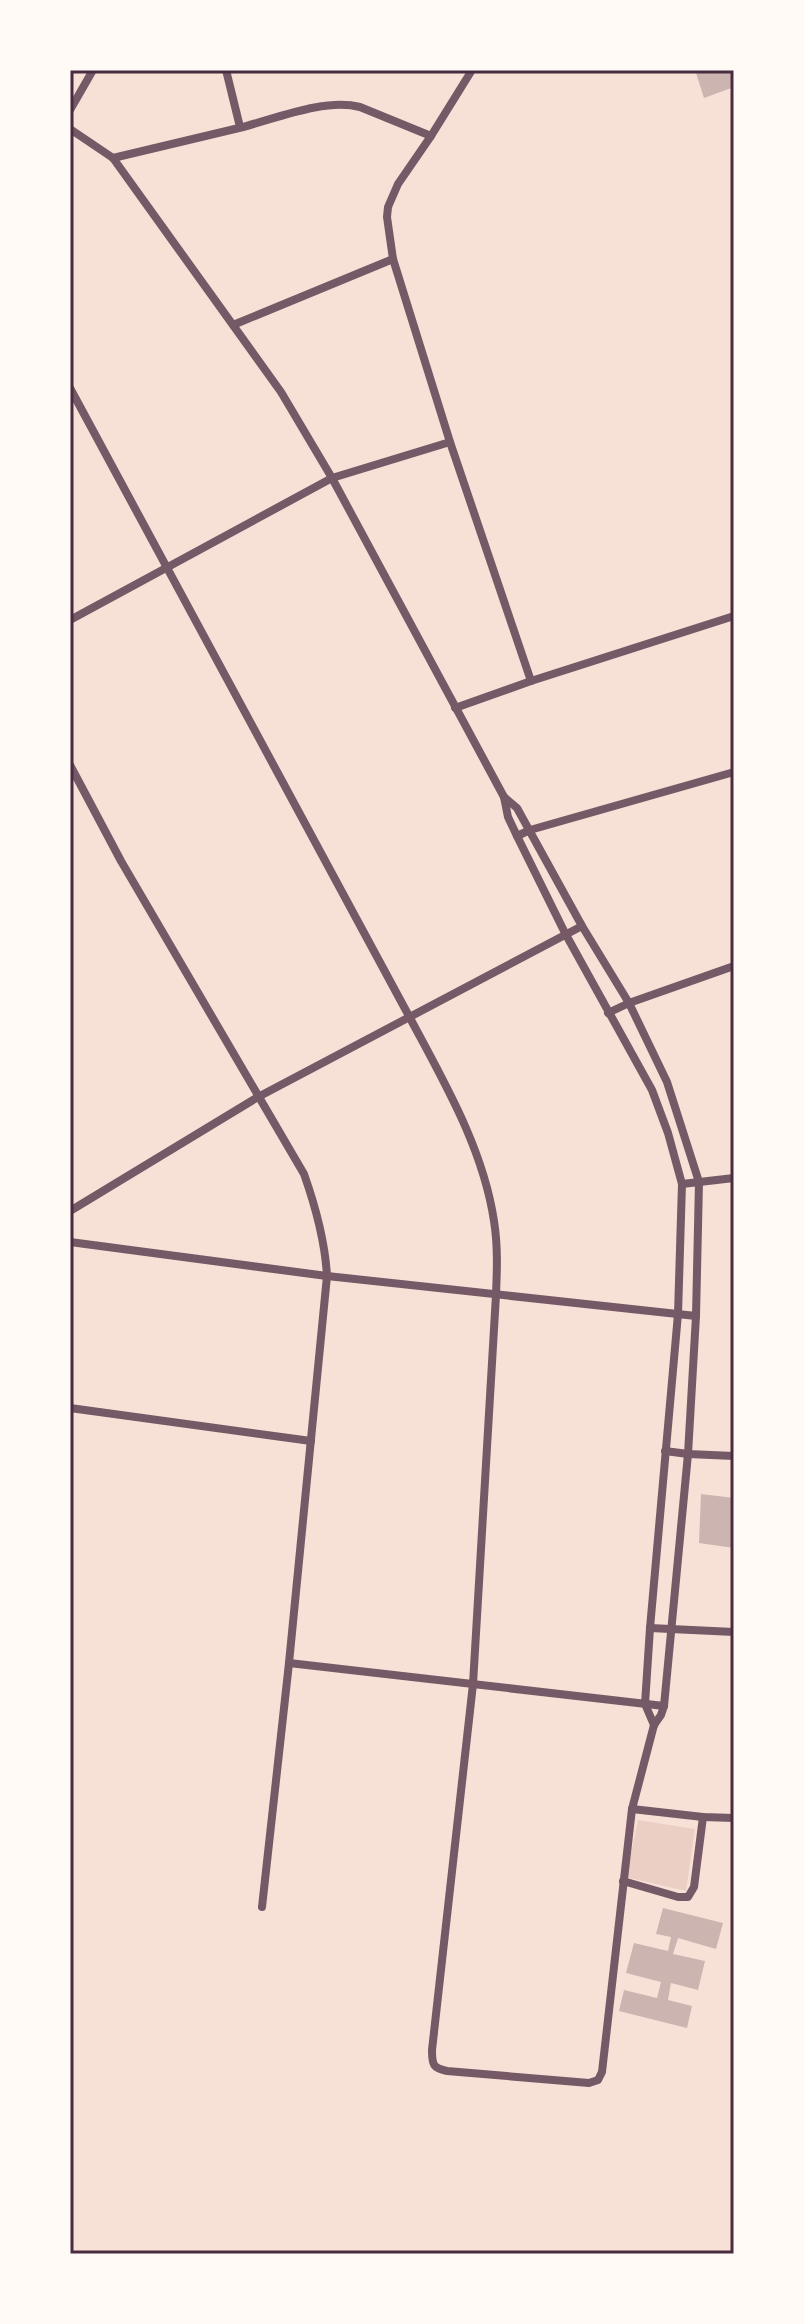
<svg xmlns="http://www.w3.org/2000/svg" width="804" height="2324" font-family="Karla,sans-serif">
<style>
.green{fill:#ebcfc5}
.building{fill:#ccb4b1}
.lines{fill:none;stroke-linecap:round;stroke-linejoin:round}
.minor{stroke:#755966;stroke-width:8}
.neatline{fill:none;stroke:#4a2c40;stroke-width:3}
</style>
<rect width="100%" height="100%" fill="#f7e1d7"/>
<path class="green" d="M638,1820L695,1829L686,1891L626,1877Z"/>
<g class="building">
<path d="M695,70H734V87L704,98Z"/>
<path d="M701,1494L734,1498V1548L699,1543Z"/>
<path d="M663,1908L723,1923L716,1949L678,1938L673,1954L705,1961L698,1990L671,1983L668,2000L692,2006L687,2028L619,2011L624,1990L657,1998L661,1982L626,1973L634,1943L668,1951L671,1937L656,1934Z"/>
</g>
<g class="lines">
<g class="minor">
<path d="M226,70L240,127"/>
<path d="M472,70L431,136L398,184L388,207L387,217L393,259L450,442L531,681"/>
<path d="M70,110L93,70"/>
<path d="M70,129L113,158L281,392L332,478L504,797L508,817L517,836L565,933L652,1090L668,1133L682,1184L678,1314L650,1628L645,1704L654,1725"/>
<path d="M113,158C155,148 197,138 239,128C275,119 324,98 360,107L431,136"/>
<path d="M233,325L393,259"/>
<path d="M70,388L410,1018C444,1082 483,1148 494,1221C498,1246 497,1270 496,1295L473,1684L432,2050C432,2065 433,2068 447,2071L589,2083L598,2080L602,2072L632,1809L654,1725L661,1715L664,1706L688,1454L696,1316L699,1182L667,1082L629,1003L582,926L517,808L504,797"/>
<path d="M70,620L332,478L450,442"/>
<path d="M455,708L531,681L734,616"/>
<path d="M70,765L121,861L304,1174C316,1208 325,1240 327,1276L289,1663L262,1907"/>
<path d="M517,836L530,830L734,772"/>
<path d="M608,1013L629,1003L734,966"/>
<path d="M682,1184L734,1178"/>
<path d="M70,1211L258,1097L582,926"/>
<path d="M70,1242L327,1276L696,1316"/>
<path d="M70,1408L311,1441"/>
<path d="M665,1451L688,1454L734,1456"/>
<path d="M650,1628L734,1632"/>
<path d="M289,1663L664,1706"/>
<path d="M632,1809L703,1817L734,1818"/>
<path d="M623,1881L678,1897H688L694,1887L703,1817"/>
</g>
</g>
<rect width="804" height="2324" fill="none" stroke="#fffaf5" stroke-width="144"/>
<rect x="72" y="72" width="660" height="2180" class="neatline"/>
</svg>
